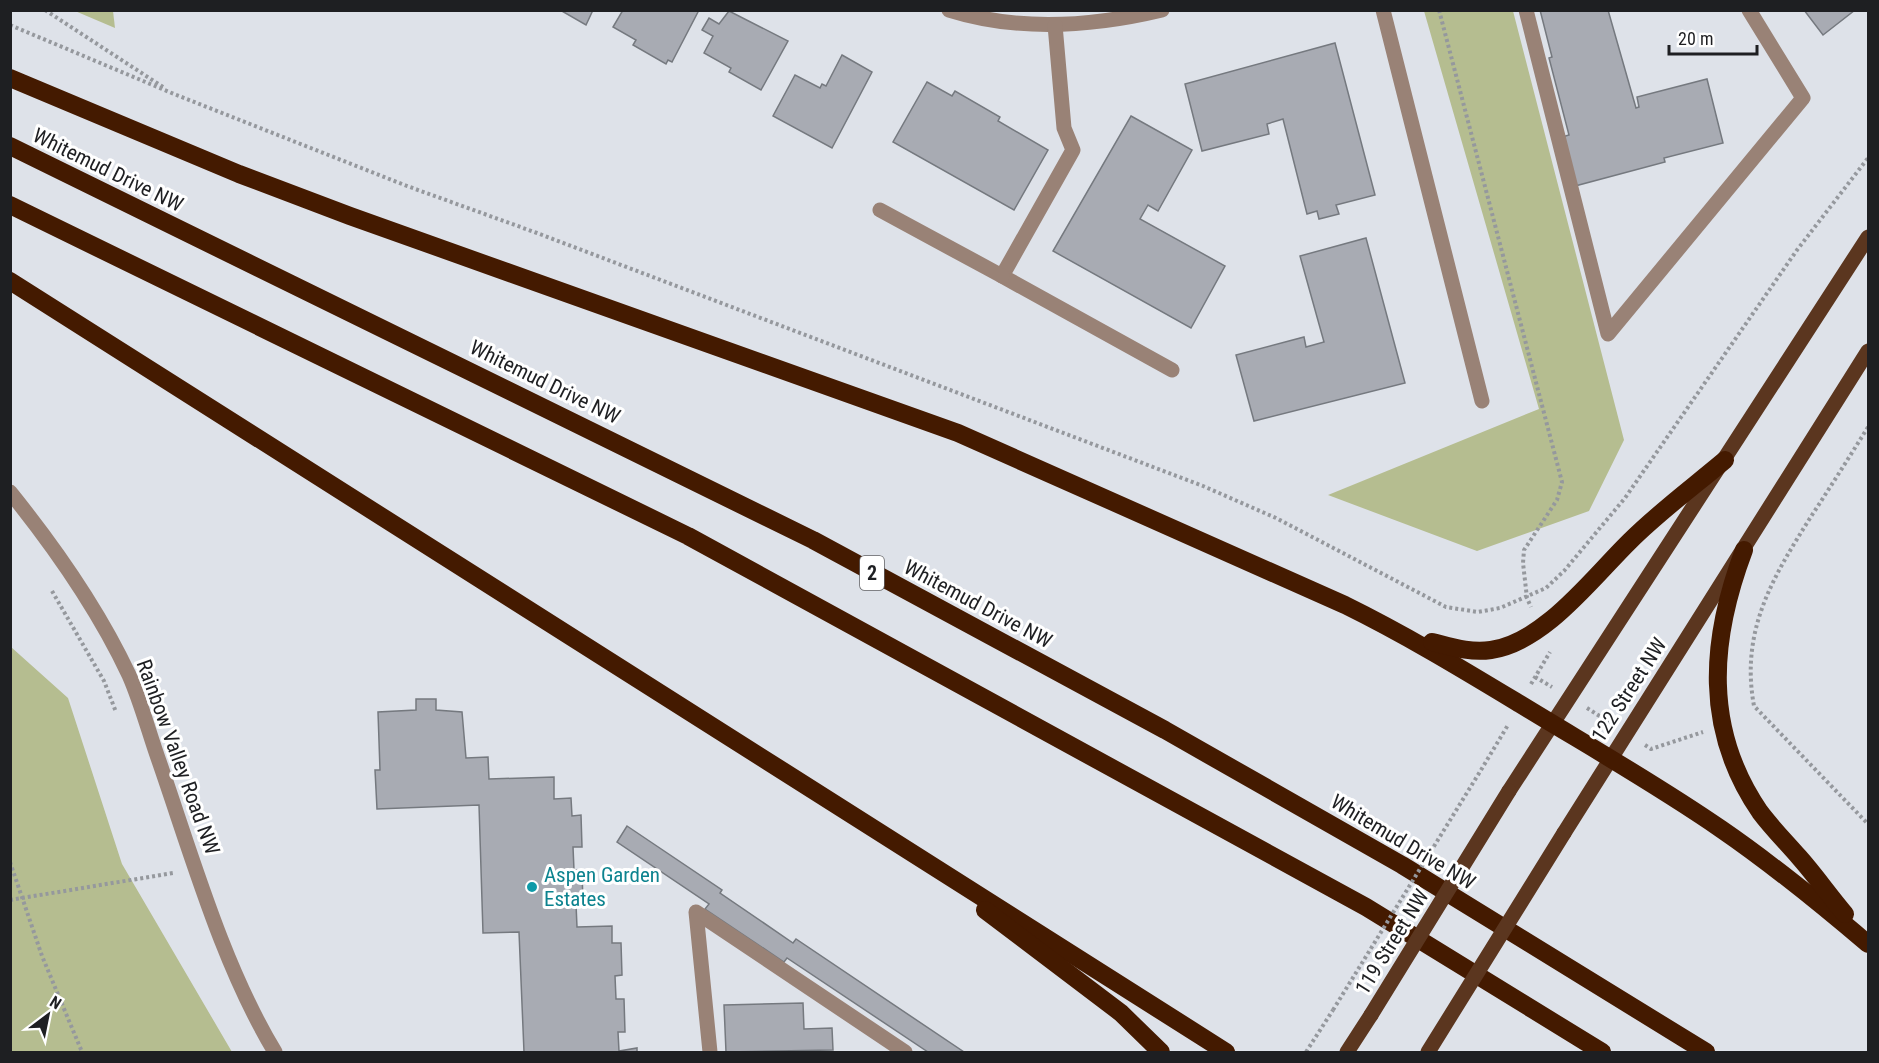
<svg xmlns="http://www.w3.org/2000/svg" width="1879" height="1063" font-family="'Roboto Condensed',sans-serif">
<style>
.green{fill:#b5bd90}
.building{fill:#a8abb3;stroke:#75797f;stroke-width:1.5}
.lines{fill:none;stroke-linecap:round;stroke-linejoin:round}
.path{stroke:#95989d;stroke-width:4;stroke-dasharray:3 3;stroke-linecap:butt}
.minor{stroke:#998276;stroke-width:15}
.major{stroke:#5b361f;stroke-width:15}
.highway{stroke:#441a00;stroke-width:18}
.path-bridge{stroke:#95989d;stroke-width:4;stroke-dasharray:3 3;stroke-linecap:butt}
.major-bridge{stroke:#5b361f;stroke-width:15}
.culture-dot{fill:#0f9aa8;stroke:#fff;stroke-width:2}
.labels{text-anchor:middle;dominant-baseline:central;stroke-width:6;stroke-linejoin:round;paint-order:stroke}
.shield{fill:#fff;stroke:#626264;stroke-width:1.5}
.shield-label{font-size:20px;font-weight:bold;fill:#1e1f22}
.street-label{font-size:21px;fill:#1e1f22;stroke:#fff}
.culture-label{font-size:21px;fill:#0d838f;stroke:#fff;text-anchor:start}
</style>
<rect width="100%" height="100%" fill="#dee2e9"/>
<g class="green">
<path d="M75,11H113L115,28Z"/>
<path d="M1424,11H1513L1624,440L1589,511L1477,551L1328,495L1539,409Z"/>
<path d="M11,647L68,698L122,864L232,1052H11Z"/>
</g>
<g class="building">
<path d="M560,10H593L586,25Z"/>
<path d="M623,10H699L672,62L668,60L666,64L633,45L636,40L613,27Z"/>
<path d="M1540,10H1608L1636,108L1639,107L1637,97L1707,79L1723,143L1664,158L1665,162L1575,186L1562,137L1569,135L1549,58L1552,57Z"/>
<path d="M1804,10H1855L1823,35Z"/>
<path d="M729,11L788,41L761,90L729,72L731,68L704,53L713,36L702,30L709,18L719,24Z"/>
<path d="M1335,43L1375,195L1336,205L1339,214L1319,219L1317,211L1307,214L1283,119L1267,124L1269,134L1202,151L1185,84Z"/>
<path d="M842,55L872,72L832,148L773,116L795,75L820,88L822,84L826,86Z"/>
<path d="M927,82L952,96L955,91L1000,117L998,121L1048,150L1014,210L893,142Z"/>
<path d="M1131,116L1192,150L1158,211L1148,205L1140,219L1225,266L1191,328L1053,251Z"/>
<path d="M1366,238L1405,383L1254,421L1236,355L1304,337L1306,347L1324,342L1300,256Z"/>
<path d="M416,699H436V710L462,712L466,758L488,757L489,779L554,777V799L571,798L572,816L581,815L582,847H573L574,870H582L583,904H576L577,927L612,926V943H621L622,975L615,976L616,999H624L625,1032H618L619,1051L637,1048V1052H524L519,932L483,933L479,805L377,809L375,770H380L378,712L416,710Z"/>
<path d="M627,826L722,890L720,893L793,943L796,939L964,1052H928L787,958L784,962L705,909L709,904L617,842Z"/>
<path d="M803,1003L804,1029L832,1028L833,1050L726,1052L724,1005Z"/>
</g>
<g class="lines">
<g class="path">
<path d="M45,10L163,87"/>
<path d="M1439,10L1562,482L1557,500L1524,550L1523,563L1527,598L1531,607"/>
<path d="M10,25L174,94L407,186L537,233L1203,486L1276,518L1446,607L1478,612L1500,608L1546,588L1564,571L1625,498L1797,250L1868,158"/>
<path d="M1868,427C1850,456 1831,486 1812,515C1773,577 1740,630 1754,706L1868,824"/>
<path d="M52,591L104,681L116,712"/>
<path d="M1535,677L1552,687"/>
<path d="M1531,684L1550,652"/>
<path d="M1587,708L1609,722"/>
<path d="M1645,745L1651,749L1703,732"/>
<path d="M1481,770L1508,725"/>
<path d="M10,862L42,956L82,1052"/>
<path d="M10,900L173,873"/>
<path d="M1306,1052L1333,1010"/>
</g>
<g class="minor">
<path d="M949,10C1019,32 1091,27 1162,10"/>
<path d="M1383,10L1482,401"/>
<path d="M1526,10L1608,334L1803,98L1749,10"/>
<path d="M1055,25L1064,128L1073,150L1002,276L1172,370"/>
<path d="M880,210L1002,276"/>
<path d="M10,492C56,549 98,609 129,675C141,702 149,733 159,761C192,856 223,966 275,1052"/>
<path d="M710,1052L696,912L905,1052"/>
</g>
<g class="major">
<path d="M1509,791L1868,237"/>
<path d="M1564,833L1868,351"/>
<path d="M1347,1052L1371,1015"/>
</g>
<g class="highway">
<path d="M10,78L239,174L350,216L958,433L1345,605C1406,635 1462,669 1520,704C1587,745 1656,784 1721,829C1772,864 1821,904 1868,944"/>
<path d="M10,146L813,540L1165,730L1402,865L1706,1052"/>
<path d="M10,205L688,536L1366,907L1602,1052"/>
<path d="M10,281L1226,1052"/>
<path d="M1744,550C1710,640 1703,729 1760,812C1772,828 1786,842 1799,857C1815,875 1829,895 1845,914"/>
<path d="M1432,642C1452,647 1470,653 1491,650C1545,642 1593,577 1630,541C1659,512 1693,487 1725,460"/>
<path d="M985,910L1121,1013L1161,1052"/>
</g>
<path class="path-bridge" d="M1333,1010L1481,770"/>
<g class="major-bridge">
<path d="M1371,1015L1509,791"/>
<path d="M1428,1052L1564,833"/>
</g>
</g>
<circle class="culture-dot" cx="532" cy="887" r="6"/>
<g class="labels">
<rect class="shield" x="860" y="556" width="24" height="34" rx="4.5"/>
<g class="shield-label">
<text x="872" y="573">2</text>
</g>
<g class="street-label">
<text transform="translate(108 170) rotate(26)">Whitemud Drive NW</text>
<text transform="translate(545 382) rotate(26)">Whitemud Drive NW</text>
<text transform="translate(978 604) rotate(28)">Whitemud Drive NW</text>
<text transform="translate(1629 690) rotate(-57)">122 Street NW</text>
<text transform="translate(178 757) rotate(70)">Rainbow Valley Road NW</text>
<text transform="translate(1403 842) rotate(31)">Whitemud Drive NW</text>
<text transform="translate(1392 942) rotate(-58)">119 Street NW</text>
</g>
<g class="culture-label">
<text x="544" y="875">Aspen Garden<tspan x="544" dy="24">Estates</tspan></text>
</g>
</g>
<rect width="1879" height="1063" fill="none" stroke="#1e1f22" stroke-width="24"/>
<g transform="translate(48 1015) rotate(32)" stroke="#ffffff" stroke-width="4.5" paint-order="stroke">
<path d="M0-4.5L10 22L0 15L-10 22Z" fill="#1e1f22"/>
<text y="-9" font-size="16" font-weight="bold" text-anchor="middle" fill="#1e1f22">N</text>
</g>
<path d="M1669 45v9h88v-9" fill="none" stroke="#1e1f22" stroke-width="3"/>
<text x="1678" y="45" font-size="18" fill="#1e1f22" stroke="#ffffff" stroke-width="4.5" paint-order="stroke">20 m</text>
</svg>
